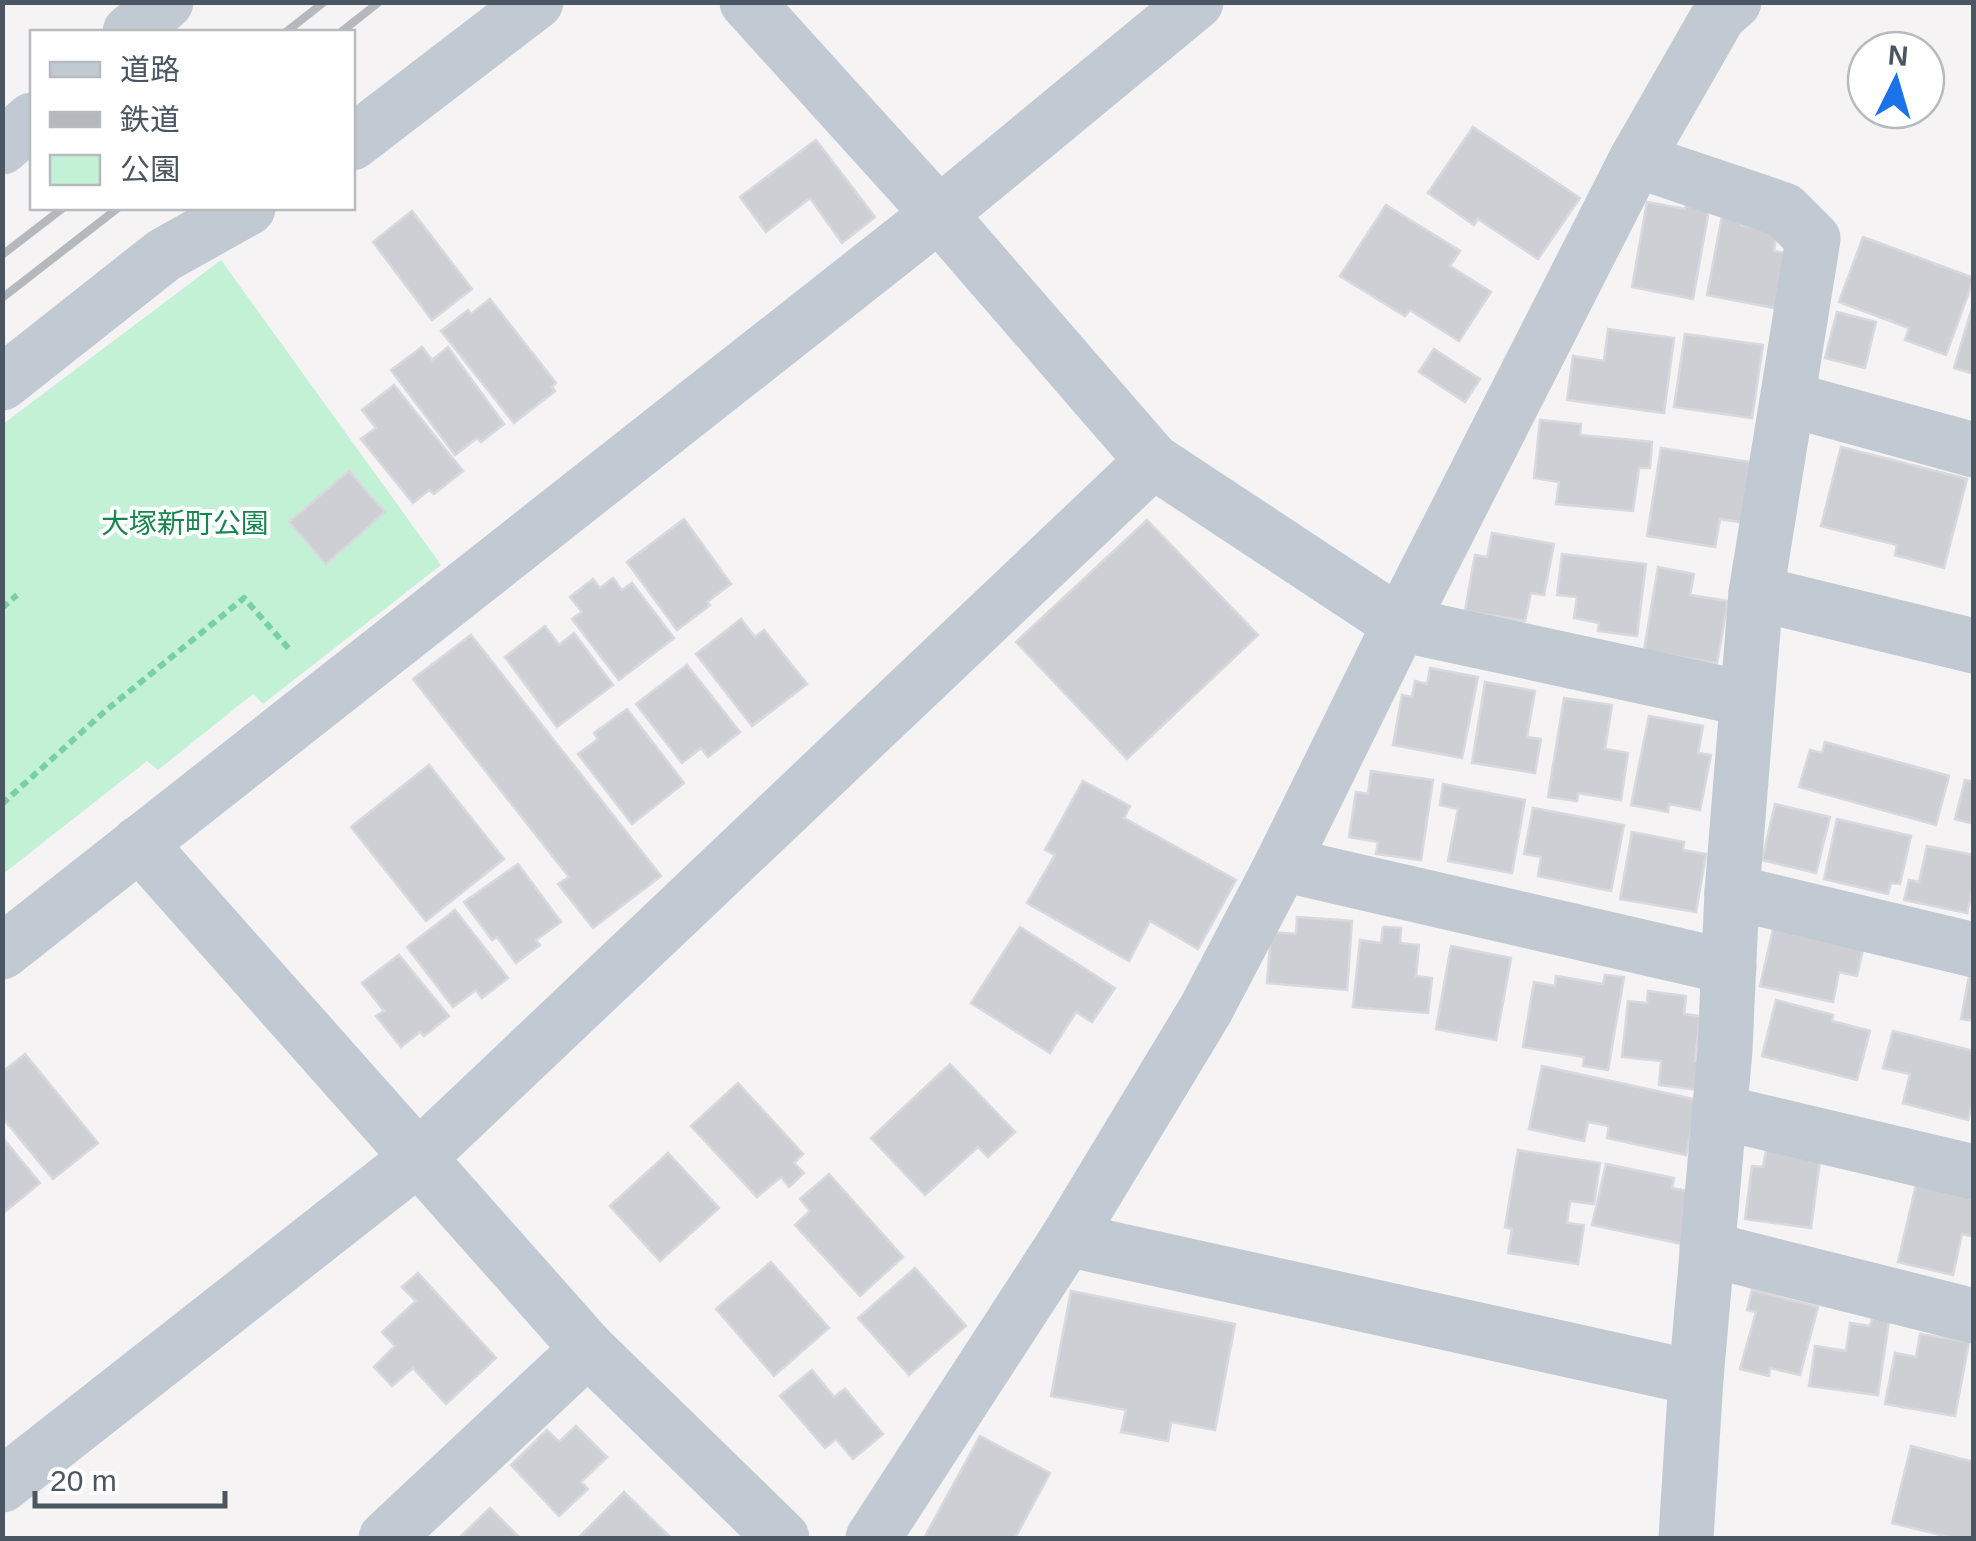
<svg xmlns="http://www.w3.org/2000/svg" width="1976" height="1541" font-family="Helvetica,'Noto Sans JP',sans-serif">
<style>
.green{fill:#c3f1d5}
.building{fill:#cdcfd5;stroke:#d7d9de;stroke-width:2.5}
.lines{fill:none;stroke-linecap:round;stroke-linejoin:round}
.path{stroke:#7ad0a6;stroke-width:6;stroke-dasharray:8 5;stroke-linecap:butt}
.minor{stroke:#c1cad2;stroke-width:55}
.rail{stroke:#b5b8bd;stroke-width:8}
.labels{text-anchor:middle;dominant-baseline:central;stroke-width:8;stroke-linejoin:round;paint-order:stroke}
.park-label{font-size:28px;fill:#17864f;stroke:#fff}
</style>
<rect width="100%" height="100%" fill="#f5f3f3"/>
<path class="green" d="M221,260L441,565L263,704L253,694L158,770L147,761L3,874V424Z"/>
<g class="building">
<path d="M1473,127L1580,198L1538,259L1478,219L1474,225L1428,193Z"/>
<path d="M816,140L875,217L842,243L810,198L766,232L740,197Z"/>
<path d="M1687,200L1710,204L1693,299L1632,287L1647,202L1685,209Z"/>
<path d="M1386,205L1460,251L1450,266L1491,292L1459,341L1410,310L1405,316L1340,276Z"/>
<path d="M412,211L472,289L432,320L373,242Z"/>
<path d="M1723,211L1743,215L1741,225L1777,231L1774,251L1789,254L1779,309L1707,295Z"/>
<path d="M1863,237L1974,278L1946,355L1905,340L1909,328L1839,302Z"/>
<path d="M490,299L556,383L552,387L555,391L514,423L441,331L468,310L471,314Z"/>
<path d="M1974,301V374L1954,368Z"/>
<path d="M1837,312L1876,322L1865,368L1825,358Z"/>
<path d="M1608,329L1674,338L1664,413L1567,400L1573,356L1604,361Z"/>
<path d="M1685,334L1763,345L1752,418L1674,407Z"/>
<path d="M422,347L432,360L448,347L504,424L481,442L477,438L455,455L391,370Z"/>
<path d="M1434,349L1480,379L1465,402L1419,372Z"/>
<path d="M394,385L463,471L434,494L429,490L413,503L361,439L376,428L362,410Z"/>
<path d="M1540,420L1581,424L1580,435L1652,442L1650,468H1639L1633,511L1556,504L1559,482L1534,478Z"/>
<path d="M1841,447L1967,479L1944,568L1895,555L1897,545L1821,526Z"/>
<path d="M1661,448L1756,463L1746,523L1720,519L1715,547L1647,536Z"/>
<path d="M349,471L385,512L326,564L289,522Z"/>
<path d="M684,519L731,584L707,602L710,605L677,630L627,562Z"/>
<path d="M1147,520L1258,635L1127,759L1016,642Z"/>
<path d="M1492,533L1554,544L1544,595L1531,593L1525,621L1465,611L1475,555L1487,557Z"/>
<path d="M1562,554L1646,564L1637,636L1598,631L1599,623L1574,618L1577,597L1557,595Z"/>
<path d="M1658,567L1694,574L1690,595L1728,601L1717,663L1668,655L1642,662Z"/>
<path d="M613,578L622,590L632,583L674,638L619,680L572,619L582,612L570,597L593,579L600,588Z"/>
<path d="M741,619L755,637L764,630L807,684L752,726L696,654Z"/>
<path d="M545,626L559,645L574,633L613,685L557,727L505,657Z"/>
<path d="M471,635L661,876L593,928L558,884L569,877L413,679Z"/>
<path d="M687,665L740,732L708,757L701,748L682,763L636,704Z"/>
<path d="M1430,668L1478,677L1462,758L1393,745L1402,695L1412,697L1415,681L1427,684Z"/>
<path d="M1485,682L1535,691L1527,737L1541,739L1535,773L1472,763Z"/>
<path d="M1564,698L1612,705L1605,749L1628,753L1621,800L1578,793L1577,801L1548,797Z"/>
<path d="M627,709L684,783L632,824L578,754L598,739L594,733Z"/>
<path d="M1649,716L1703,726L1698,753L1711,755L1700,810L1669,804L1668,812L1631,805Z"/>
<path d="M1825,742L1949,776L1936,825L1799,787L1810,750L1822,753Z"/>
<path d="M429,765L504,859L426,921L351,827Z"/>
<path d="M1371,771L1433,780L1421,860L1376,854L1378,842L1349,837L1356,792L1368,794Z"/>
<path d="M1965,780L1974,782V824L1955,819Z"/>
<path d="M1083,781L1130,806L1124,818L1236,880L1198,949L1150,921L1129,961L1027,903L1055,855L1045,850Z"/>
<path d="M1443,784L1525,800L1512,873L1448,861L1458,809L1440,805Z"/>
<path d="M1775,804L1830,817L1816,873L1762,860Z"/>
<path d="M1533,808L1624,825L1611,891L1538,876L1541,857L1524,854Z"/>
<path d="M1837,819L1911,836L1900,884L1891,883L1888,894L1824,879Z"/>
<path d="M1632,832L1684,842L1683,850L1706,854L1696,912L1620,899Z"/>
<path d="M1927,846L1974,855V883L1967,913L1904,900L1909,880L1919,882Z"/>
<path d="M518,864L561,922L536,940L540,945L516,963L497,937L492,940L464,902Z"/>
<path d="M455,910L508,978L482,998L476,990L453,1007L407,947Z"/>
<path d="M1297,917L1352,921L1347,990L1267,983L1271,932L1296,934Z"/>
<path d="M1774,925L1864,945L1857,976L1839,972L1833,1002L1760,986Z"/>
<path d="M1020,927L1115,988L1092,1022L1076,1012L1050,1053L971,1003Z"/>
<path d="M1383,927L1401,928L1400,943L1419,945L1416,976L1432,978L1428,1013L1353,1007L1360,940L1381,943Z"/>
<path d="M1451,946L1511,958L1496,1040L1436,1029Z"/>
<path d="M399,955L449,1016L424,1036L420,1032L401,1047L376,1016L384,1011L362,983Z"/>
<path d="M1605,975L1624,977L1608,1070L1583,1066L1584,1057L1523,1047L1534,982L1555,986L1556,976L1603,984Z"/>
<path d="M1969,976L1974,977V1021L1961,1019Z"/>
<path d="M1648,991L1686,996L1684,1014L1700,1016L1695,1061H1702L1699,1090L1659,1085L1661,1061L1622,1057L1628,1001L1647,1003Z"/>
<path d="M1776,1000L1833,1015L1832,1021L1870,1031L1857,1080L1762,1056Z"/>
<path d="M1893,1031L1974,1051V1098L1968,1120L1903,1103L1910,1074L1883,1068Z"/>
<path d="M25,1054L98,1143L53,1179L2,1117V1072Z"/>
<path d="M950,1064L1015,1132L988,1157L978,1147L925,1195L871,1138Z"/>
<path d="M1542,1066L1698,1100L1686,1155L1607,1138L1609,1126L1588,1122L1584,1141L1529,1129Z"/>
<path d="M738,1083L803,1154L794,1163L804,1173L789,1187L781,1177L757,1197L691,1126Z"/>
<path d="M2,1137L40,1183L2,1214Z"/>
<path d="M1767,1145L1821,1153L1811,1228L1745,1219L1752,1166L1763,1167Z"/>
<path d="M1518,1150L1600,1163L1594,1204L1570,1201L1567,1223L1584,1225L1578,1264L1508,1253L1512,1229L1505,1227Z"/>
<path d="M668,1153L719,1208L660,1261L610,1206Z"/>
<path d="M1606,1164L1674,1178L1672,1188L1687,1191L1682,1244L1592,1225Z"/>
<path d="M829,1174L903,1257L860,1296L795,1225L810,1211L800,1199Z"/>
<path d="M1916,1185L1974,1197V1237L1962,1234L1953,1275L1898,1262Z"/>
<path d="M771,1262L829,1328L774,1376L716,1309Z"/>
<path d="M915,1268L966,1326L909,1375L858,1318Z"/>
<path d="M418,1273L496,1358L446,1404L413,1368L392,1386L374,1367L395,1346L382,1332L416,1301L402,1287Z"/>
<path d="M1752,1290L1818,1307L1800,1375L1770,1368L1769,1376L1740,1369L1756,1312L1747,1310Z"/>
<path d="M1071,1291L1235,1324L1215,1430L1171,1422L1168,1441L1121,1432L1126,1410L1051,1396Z"/>
<path d="M1872,1318L1889,1321L1878,1395L1809,1386L1815,1346L1846,1351L1850,1323L1870,1326Z"/>
<path d="M1920,1334L1969,1342L1955,1416L1885,1404L1895,1353L1916,1357Z"/>
<path d="M812,1370L834,1397L845,1389L883,1434L853,1459L836,1439L825,1448L780,1396Z"/>
<path d="M576,1426L607,1457L581,1482L588,1489L559,1516L511,1465L547,1430L559,1442Z"/>
<path d="M980,1436L1050,1473L1015,1538H924Z"/>
<path d="M1911,1446L1974,1462V1538H1953L1892,1523Z"/>
<path d="M624,1492L671,1538H578Z"/>
<path d="M490,1508L520,1538H459Z"/>
</g>
<g class="lines">
<g class="path">
<path d="M2,608L17,595"/>
<path d="M2,804L104,712L244,598L290,650"/>
</g>
<g class="minor">
<path d="M747,2L939,214L1153,461L1400,624L1747,699"/>
<path d="M130,32L166,2"/>
<path d="M352,143L536,2"/>
<path d="M2,147L32,120"/>
<path d="M1636,160L1784,210L1813,239L1756,593L1732,892L1725,1050L1696,1378L1686,1538"/>
<path d="M2,383L164,255L248,208"/>
<path d="M1788,399L1974,450"/>
<path d="M1756,593L1974,646"/>
<path d="M139,843L588,1349L782,1538"/>
<path d="M1282,864L1729,967"/>
<path d="M1732,892L1974,950"/>
<path d="M2,952L939,214L1196,2"/>
<path d="M1720,1112L1974,1172"/>
<path d="M1067,1239L1696,1378"/>
<path d="M1707,1249L1974,1316"/>
<path d="M2,1485L417,1159L1153,461"/>
<path d="M386,1538L588,1349"/>
<path d="M873,1538L1067,1239L1206,1009L1282,864L1400,624L1636,160L1719,15L1734,2"/>
</g>
<g class="rail">
<path d="M286,32L324,2"/>
<path d="M341,32L379,2"/>
<path d="M2,255L63,208"/>
<path d="M2,298L118,208"/>
</g>
</g>
<g class="labels">
<g class="park-label">
<text x="185" y="523">大塚新町公園</text>
</g>
</g>
<rect width="1976" height="1541" fill="none" stroke="#4a5661" stroke-width="10"/>
<rect x="30" y="30" width="325" height="180" fill="#ffffff" stroke="#b7bbc0" stroke-width="2.5"/>
<rect x="50" y="62" width="50" height="15" fill="#c1cad2" stroke="#b7bbc0" stroke-width="2.5"/>
<text x="120" y="80" font-size="30" fill="#4a5661">道路</text>
<rect x="50" y="112" width="50" height="15" fill="#b5b8bd" stroke="#b7bbc0" stroke-width="2.5"/>
<text x="120" y="130" font-size="30" fill="#4a5661">鉄道</text>
<rect x="50" y="155" width="50" height="30" fill="#c3f1d5" stroke="#b7bbc0" stroke-width="2.5"/>
<text x="120" y="180" font-size="30" fill="#4a5661">公園</text>
<g transform="translate(1896 80) rotate(5)"><circle r="48" fill="#ffffff" stroke="#b7bbc0" stroke-width="2.5"/>
<path d="M0-8L18 38L0 25L-18 38Z" fill="#1a73e8"/>
<text y="-15" font-size="28" font-weight="bold" text-anchor="middle" fill="#4a5661">N</text>
</g>
<path d="M35 1491v15h190v-15" fill="none" stroke="#4a5661" stroke-width="5"/>
<text x="50" y="1491" font-size="30" fill="#4a5661" stroke="#ffffff" stroke-width="8" paint-order="stroke">20 m</text>
</svg>
